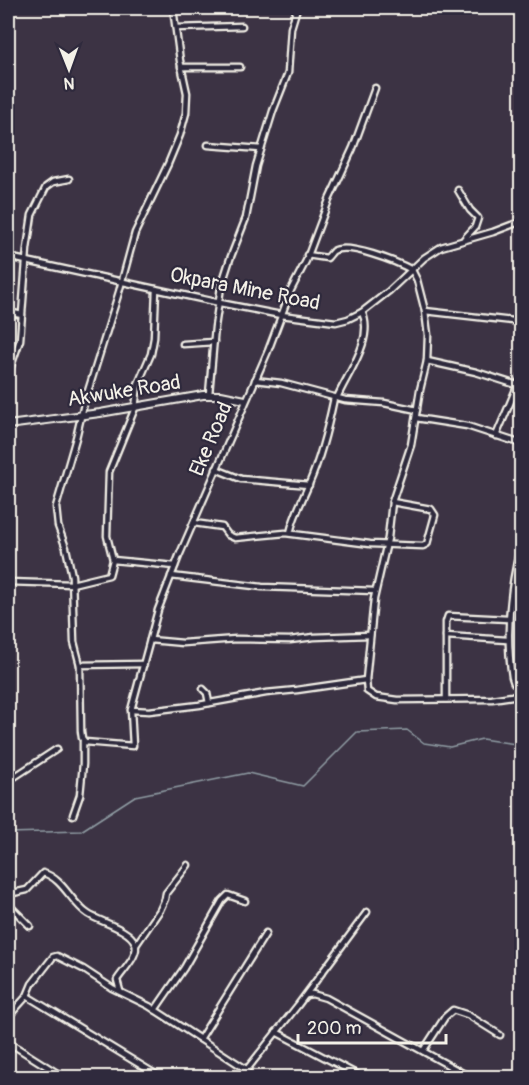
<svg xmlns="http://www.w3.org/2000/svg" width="529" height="1085" font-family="Pangolin,sans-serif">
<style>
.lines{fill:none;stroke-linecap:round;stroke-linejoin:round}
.stream{stroke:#8f9ca3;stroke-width:1.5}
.street-casing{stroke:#f4f1e8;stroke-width:9}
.secondary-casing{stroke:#f4f1e8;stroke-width:10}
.street{stroke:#2f2a3d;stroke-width:4.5}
.secondary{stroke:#2f2a3d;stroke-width:6}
.labels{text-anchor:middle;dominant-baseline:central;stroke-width:4.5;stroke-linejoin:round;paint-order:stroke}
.street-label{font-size:21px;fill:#f4f1e8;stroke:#2f2a3d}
</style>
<rect width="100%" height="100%" fill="#3c3344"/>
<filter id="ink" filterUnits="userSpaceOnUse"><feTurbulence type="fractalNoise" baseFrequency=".0167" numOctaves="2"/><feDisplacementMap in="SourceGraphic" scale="12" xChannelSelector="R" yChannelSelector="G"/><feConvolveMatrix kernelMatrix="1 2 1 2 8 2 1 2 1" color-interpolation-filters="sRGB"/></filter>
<g filter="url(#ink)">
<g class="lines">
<path class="stream" d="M8,868L13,864L8,833L81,831L135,796L248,773L303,786L357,732L407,730L424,743L450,747L482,739L522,745"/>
<g class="street-casing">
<g id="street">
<path d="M173,8L180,61L187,93L186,113L180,135L168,164L135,233L119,292L84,404L76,438L56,507L58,526L66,548L72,576L74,642L80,665L81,731L82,738L85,742L133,746L131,710L158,610L179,556L268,351L291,290L306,261L329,200L353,148L375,88"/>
<path d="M176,28L242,26"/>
<path d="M181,67H240"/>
<path d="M208,145L261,149"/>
<path d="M458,190L470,210L478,218L475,227L464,239"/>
<path d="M307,255L327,258C329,256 331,253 333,251C348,242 397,262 412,270L417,280L425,311L428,335L427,361L420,390L411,445L392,502L388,538L374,599L366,680L367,691L376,697L397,700L492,699L512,696L522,691"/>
<path d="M8,257L220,303L281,315L336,322L348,319L362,312L389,291L424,258L441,247L493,232L522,221"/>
<path d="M425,311L522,322"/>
<path d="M8,312L22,315"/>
<path d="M183,344L214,342"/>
<path d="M427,361L476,372L517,385"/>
<path d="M8,375L20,340L27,249L32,215L46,187L53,182L69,179"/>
<path d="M255,380L281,383L345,400L384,403L417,410"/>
<path d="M209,394L215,327L221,287L230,259L246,218L256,166L273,111L288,73L291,28L297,8"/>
<path d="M337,398C347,374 375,339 362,312"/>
<path d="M416,418L467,426L522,444"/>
<path d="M496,436L522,375"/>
<path d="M216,469L241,479L309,485"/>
<path d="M194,523L222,527L228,535L235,538L285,533L370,544L423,546L427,544L435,515L431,509L392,502"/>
<path d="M290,533C294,515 302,501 309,484C321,457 328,427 334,398"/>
<path d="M522,541C510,586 505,632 512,677L514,683L522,687"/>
<path d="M113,560L175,566"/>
<path d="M171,576L262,587L375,591"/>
<path d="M8,582L72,584L109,575L113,560L107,536L109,472L135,408L138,384L151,354L154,338L156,289"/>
<path d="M446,636L507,640"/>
<path d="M150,640L183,643L236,639L290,640L314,637L370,635"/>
<path d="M80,665L144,664"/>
<path d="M203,689L207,693L209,703"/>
<path d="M446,699V622L448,616L508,619"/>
<path d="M131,710L149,711L199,705L266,693L297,690L366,680"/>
<path d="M8,781L57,749"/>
<path d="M73,815L80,795L83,764V741"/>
<path d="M30,926L9,905V898L13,893L27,890L43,873C63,878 71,903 88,914C100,922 130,929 135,943C140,955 123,970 117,980L120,991"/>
<path d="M136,945L160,910L165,899L166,893L188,865"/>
<path d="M306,995L312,994L326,998L468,1076"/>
<path d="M27,996L32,984L53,957L57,956L83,969L112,988L149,1006L246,1069"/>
<path d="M155,1010L184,968L222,901L228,895L245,901"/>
<path d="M8,1017L27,996L162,1078"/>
<path d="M276,1032L364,1078"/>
<path d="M200,1039L266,933"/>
<path d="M8,1042L65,1078"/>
<path d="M423,1051L445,1017L453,1010L468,1015L500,1035"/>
<path d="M240,1078L298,1005L367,912"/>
</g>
</g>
<g class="secondary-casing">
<path id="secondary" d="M8,425L100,413L203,395H221L245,400"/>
</g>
<use href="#street" class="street"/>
<use href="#secondary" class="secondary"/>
</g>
</g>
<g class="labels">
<g class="street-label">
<text transform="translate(245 289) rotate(11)">Okpara Mine Road</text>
<text transform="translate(124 391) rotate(-9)">Akwuke Road</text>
<text transform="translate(211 439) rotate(-67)">Eke Road</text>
</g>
</g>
<rect width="529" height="1085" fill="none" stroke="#2f2a3d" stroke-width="30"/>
<rect x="15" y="15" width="499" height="1055" fill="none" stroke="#f4f1e8" stroke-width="2" filter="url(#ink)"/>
<g transform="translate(69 69) rotate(179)" stroke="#2f2a3d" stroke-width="4.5" paint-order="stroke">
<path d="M0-4.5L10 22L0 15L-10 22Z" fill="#f4f1e8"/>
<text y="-9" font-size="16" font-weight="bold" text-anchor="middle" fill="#f4f1e8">N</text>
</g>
<path d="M298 1034v9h148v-9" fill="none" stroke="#f4f1e8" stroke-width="3"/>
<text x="307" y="1034" font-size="18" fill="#f4f1e8" stroke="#2f2a3d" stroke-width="4.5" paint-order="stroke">200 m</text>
</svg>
